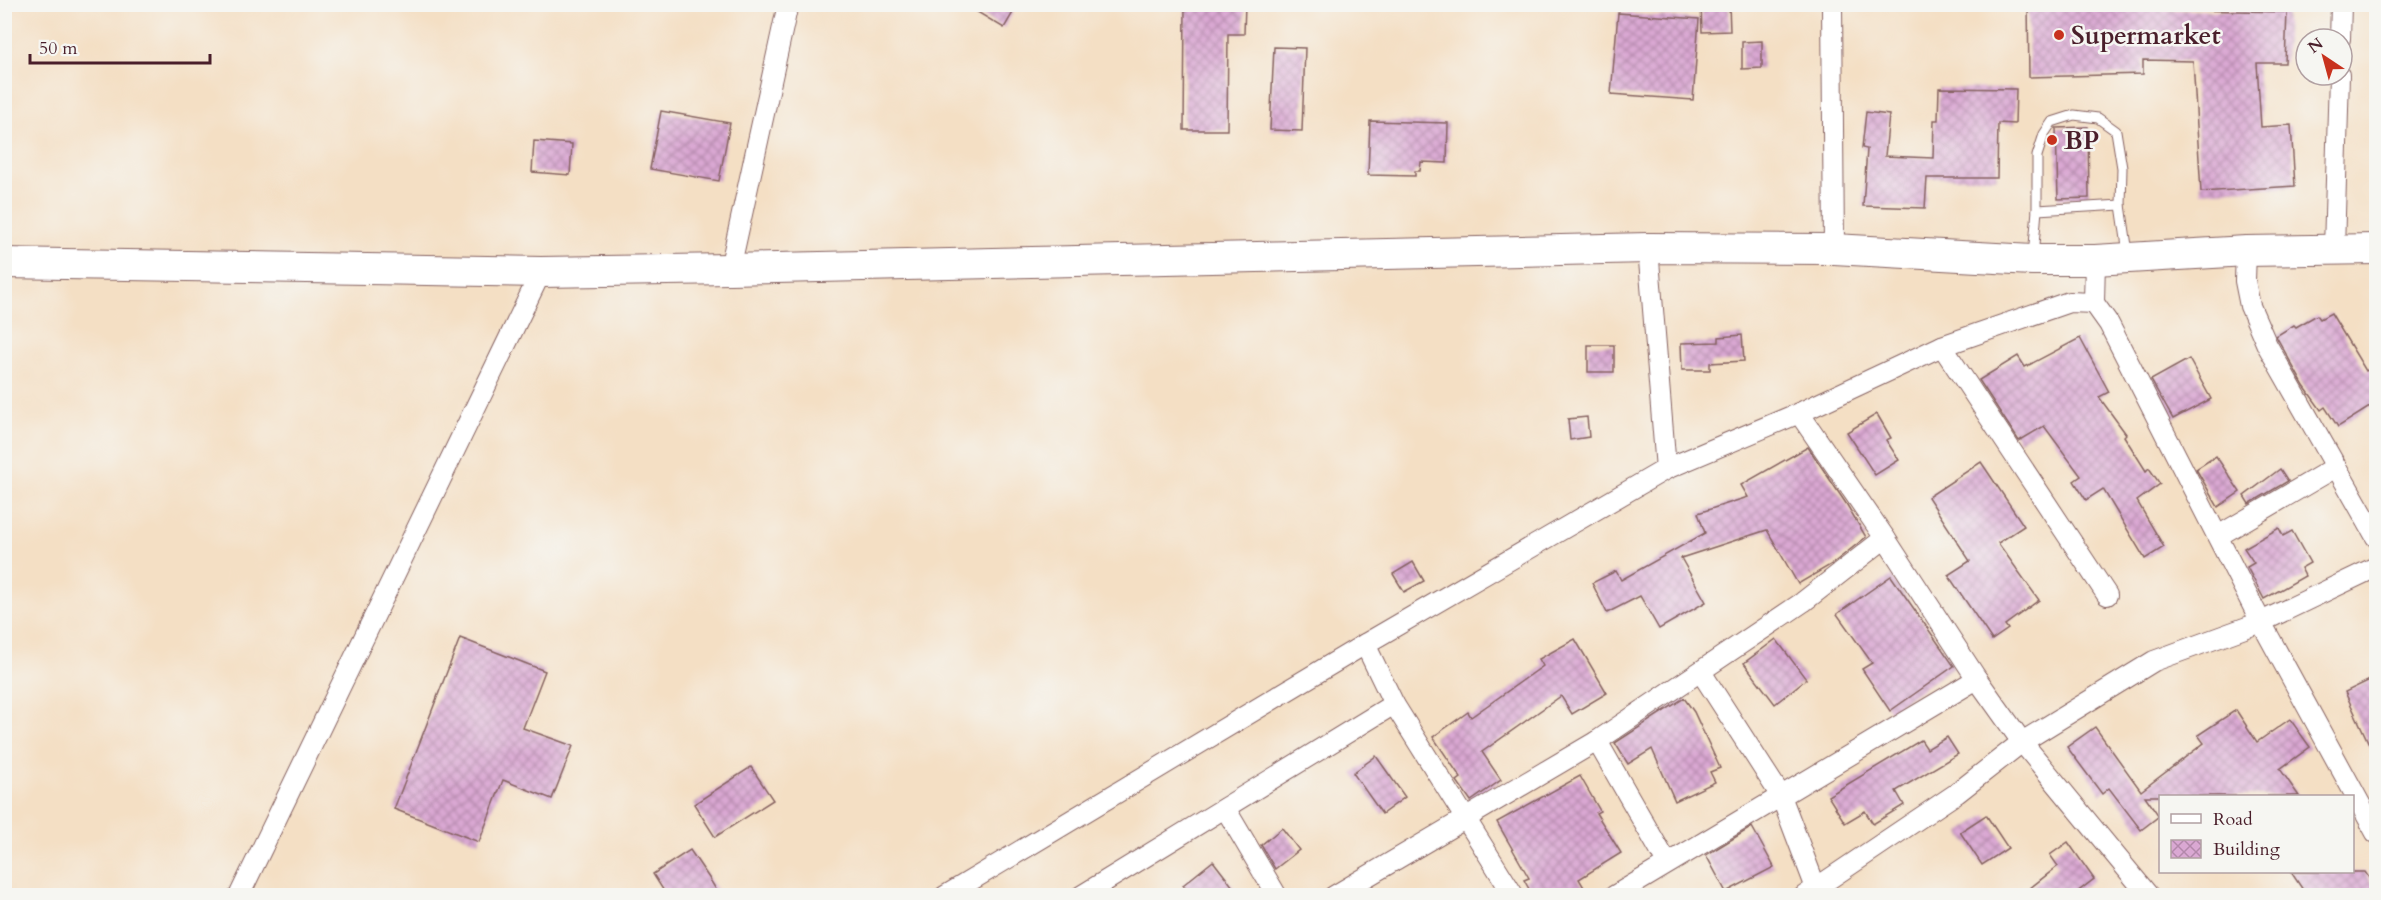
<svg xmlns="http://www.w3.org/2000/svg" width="2381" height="900" font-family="Cardo,serif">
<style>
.building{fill:url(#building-cross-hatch)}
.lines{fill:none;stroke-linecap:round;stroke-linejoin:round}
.service-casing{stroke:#866261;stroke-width:11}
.minor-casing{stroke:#866261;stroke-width:22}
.primary-casing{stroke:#866261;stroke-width:32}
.service{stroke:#fff;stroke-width:9}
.minor{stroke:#fff;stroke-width:20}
.primary{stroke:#fff;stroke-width:30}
.poi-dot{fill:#c8321e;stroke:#f6f6f2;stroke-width:2}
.labels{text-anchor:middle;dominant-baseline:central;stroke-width:5;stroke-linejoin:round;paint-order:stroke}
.poi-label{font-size:26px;font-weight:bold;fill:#4a1f2b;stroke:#f6f6f2;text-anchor:start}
</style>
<defs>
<pattern id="building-cross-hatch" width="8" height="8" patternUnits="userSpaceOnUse" patternTransform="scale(1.5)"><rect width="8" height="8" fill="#daa8d3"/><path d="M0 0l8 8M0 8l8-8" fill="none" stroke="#b388ab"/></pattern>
</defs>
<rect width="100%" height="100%" fill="#f6f6f2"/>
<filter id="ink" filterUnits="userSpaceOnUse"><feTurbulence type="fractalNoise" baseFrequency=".0167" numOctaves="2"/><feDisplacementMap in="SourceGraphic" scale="12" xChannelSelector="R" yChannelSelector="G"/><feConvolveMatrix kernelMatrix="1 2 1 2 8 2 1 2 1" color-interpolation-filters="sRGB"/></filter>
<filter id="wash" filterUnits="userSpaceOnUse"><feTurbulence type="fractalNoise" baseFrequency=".008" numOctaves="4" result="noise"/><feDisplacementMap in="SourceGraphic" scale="24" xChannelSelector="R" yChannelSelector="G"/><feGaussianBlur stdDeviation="1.35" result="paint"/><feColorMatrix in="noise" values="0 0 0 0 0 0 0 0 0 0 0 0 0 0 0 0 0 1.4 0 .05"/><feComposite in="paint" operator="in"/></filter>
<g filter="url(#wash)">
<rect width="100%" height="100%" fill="#f4dfc4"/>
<g id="blocks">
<g class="building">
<path d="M964,4H1018L1004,28Z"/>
<path d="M1185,4H1245L1244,34H1228L1227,130H1184Z"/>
<path d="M1701,4H1729L1730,31L1702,32Z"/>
<path d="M2028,4H2142V9L2287,12L2285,63H2257L2261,127L2291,125L2295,186L2201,192L2193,61L2143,60V74L2029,77Z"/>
<path d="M1618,13L1699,19L1693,100L1611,94Z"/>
<path d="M1762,41V68L1742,69V42Z"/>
<path d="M1274,47L1305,48L1302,131L1270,130Z"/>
<path d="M1939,88L2016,89L2015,124L1998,123L1997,178H1927L1925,208L1863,206L1867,149L1862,148L1866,112L1889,115L1885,156L1933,158L1934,120H1938Z"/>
<path d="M661,111L730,123L719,181L650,169Z"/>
<path d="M1370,121L1448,123L1447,163L1421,162L1420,171H1415V176L1368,175Z"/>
<path d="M2088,127L2089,198L2058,199L2056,128Z"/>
<path d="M534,141L572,144L570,175L532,172Z"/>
<path d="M2331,313L2366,371L2376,365V403L2338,427L2325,407L2321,410L2304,386L2276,336L2294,325L2296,327L2317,315L2320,319Z"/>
<path d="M1742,335L1744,361L1710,363V370H1682L1681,343L1719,342V337Z"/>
<path d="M2080,338L2109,392L2099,397L2126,434L2124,436L2146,471L2149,468L2160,484L2137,501L2164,547L2145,559L2103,489L2086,500L2074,481L2081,476L2044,426L2019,441L1979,380L2018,356L2025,367Z"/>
<rect x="1588" y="345" width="26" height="27"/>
<path d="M2189,359L2211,399L2173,419L2151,380Z"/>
<path d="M1877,414L1891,438L1886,440L1899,460L1875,475L1847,432Z"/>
<path d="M1587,417L1589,437L1570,440L1568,419Z"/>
<path d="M1808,447L1847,505L1866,537L1832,564L1798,584L1767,530L1681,558L1706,602L1659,629L1640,596L1607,613L1592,583L1616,571L1621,580L1705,533L1698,513L1748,497L1741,485Z"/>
<path d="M2216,456L2240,492L2218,507L2196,469Z"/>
<path d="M1981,462L2024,526L1998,543L2039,600L2005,625L2008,629L1992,640L1948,575L1970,561L1928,497Z"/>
<path d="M2280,469L2288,481L2249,504L2244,496Z"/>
<path d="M2279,528L2283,536L2292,531L2310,563L2301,568L2305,576L2264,599L2247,567L2254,563L2244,548Z"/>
<path d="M1413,562L1424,581L1404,592L1393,574Z"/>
<path d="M1891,576L1954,666L1890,711L1862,669L1872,663L1837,614Z"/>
<path d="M460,638L545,671L523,728L573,746L552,799L503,780L479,842L394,809Z"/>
<path d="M1575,639L1607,693L1572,714L1561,696L1482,752L1501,780L1471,801L1457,781L1461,778L1433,737L1468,712L1471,717L1543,666L1539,659Z"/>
<path d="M1776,639L1806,679L1775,704L1744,663Z"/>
<path d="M2376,677V759L2345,692Z"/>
<path d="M1684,698L1694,712L1720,768L1710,772L1715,782L1675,801L1652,749L1628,764L1615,743Z"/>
<path d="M2236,710L2257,742L2290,719L2310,747L2280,769L2299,796H2145L2159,816L2141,830L2109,788L2102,794L2067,747L2095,727L2141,791L2204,743L2198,735Z"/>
<path d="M1947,737L1958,754L1896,791L1904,805L1873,824L1865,811L1845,823L1828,796L1921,740L1927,749Z"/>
<path d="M1376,756L1405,797L1382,814L1353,773Z"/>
<path d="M751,767L773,800L715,837L694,804Z"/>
<path d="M1580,776L1600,811L1596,813L1621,853L1579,879L1589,896H1533L1524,880L1529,878L1497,822Z"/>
<path d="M1986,815L2008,848L1982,865L1960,832Z"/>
<path d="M1752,827L1774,867L1726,892L1706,855Z"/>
<path d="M1282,828L1299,850L1275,869L1261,845Z"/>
<path d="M2068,842L2094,879L2072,896H2020L2058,866L2050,855Z"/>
<path d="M690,850L709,878L720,896H667L653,874Z"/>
<path d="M1213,861L1240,896H1192L1183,885Z"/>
<path d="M2291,872H2365L2376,888V896H2307Z"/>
</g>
</g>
</g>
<g filter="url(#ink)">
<use href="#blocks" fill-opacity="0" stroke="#866261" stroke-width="1.5"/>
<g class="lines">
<g class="service-casing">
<g id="service">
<path d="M2037,210L2121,205"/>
<path d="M2033,257L2037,210V156L2044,134L2052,122L2074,115L2098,118L2116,131L2122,168L2121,205L2128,253"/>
</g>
</g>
<g class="minor-casing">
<g id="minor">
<path d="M1832,4L1834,249"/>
<path d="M2340,39L2341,4"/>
<path d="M2334,249L2339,75"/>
<path d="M2246,251L2245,281L2250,306L2267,345L2376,537"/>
<path d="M2095,260L2094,303L2109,324L2261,622L2376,833"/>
<path d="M730,269L788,4"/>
<path d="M1942,346L2107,595"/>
<path d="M1799,413L1885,538L1977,679L2022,742L2149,896"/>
<path d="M1666,469L1799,413L1942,346L2069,302L2094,303"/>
<path d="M2218,536L2336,467"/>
<path d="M1365,644L1394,704L1514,896"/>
<path d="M1701,672L1781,796L1819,896"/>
<path d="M1597,741L1667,863"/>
<path d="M1225,808L1277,896"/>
<path d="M239,896L541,272"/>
<path d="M945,896L1365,644L1666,469L1648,248"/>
<path d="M1081,896L1394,704"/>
<path d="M1334,896L1597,741L1803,602L1885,538"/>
<path d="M1614,896L1977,679"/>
<path d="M1804,896L1957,793L2022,742L2154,661L2261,622L2376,567"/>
</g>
</g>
<g class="primary-casing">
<path id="primary" d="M4,263L541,272L730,269L1648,248L1834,249L2032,260H2095L2246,251L2376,249"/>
</g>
<use href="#service" class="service"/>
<use href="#minor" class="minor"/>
<use href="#primary" class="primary"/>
</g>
</g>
<g class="poi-dot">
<circle cx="2059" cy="35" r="6"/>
<circle cx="2052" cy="140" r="6"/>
</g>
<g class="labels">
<g class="poi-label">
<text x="2071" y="35">Supermarket</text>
<text x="2064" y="140">BP</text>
</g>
</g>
<rect width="2381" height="900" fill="none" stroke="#f6f6f2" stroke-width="24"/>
<rect x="2159" y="795" width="195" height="78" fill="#f6f6f2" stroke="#b1a0a2" stroke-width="1.5"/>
<rect x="2171" y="814" width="30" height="9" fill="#ffffff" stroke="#b1a0a2" stroke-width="1.5"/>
<text x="2213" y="825" font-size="18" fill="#4a1f2b">Road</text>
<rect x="2171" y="840" width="30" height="18" fill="url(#building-cross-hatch)" stroke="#b1a0a2" stroke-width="1.5"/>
<text x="2213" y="855" font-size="18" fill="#4a1f2b">Building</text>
<g transform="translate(2324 57) rotate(324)"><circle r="28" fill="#f6f6f2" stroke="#b1a0a2" stroke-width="1.5"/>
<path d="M0-4.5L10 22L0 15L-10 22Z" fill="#c8321e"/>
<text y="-9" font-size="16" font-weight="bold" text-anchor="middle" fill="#4a1f2b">N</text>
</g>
<path d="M30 54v9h180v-9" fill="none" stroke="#4a1f2b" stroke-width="3"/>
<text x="39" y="54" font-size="18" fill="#4a1f2b" stroke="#f6f6f2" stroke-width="4.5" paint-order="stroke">50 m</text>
</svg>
